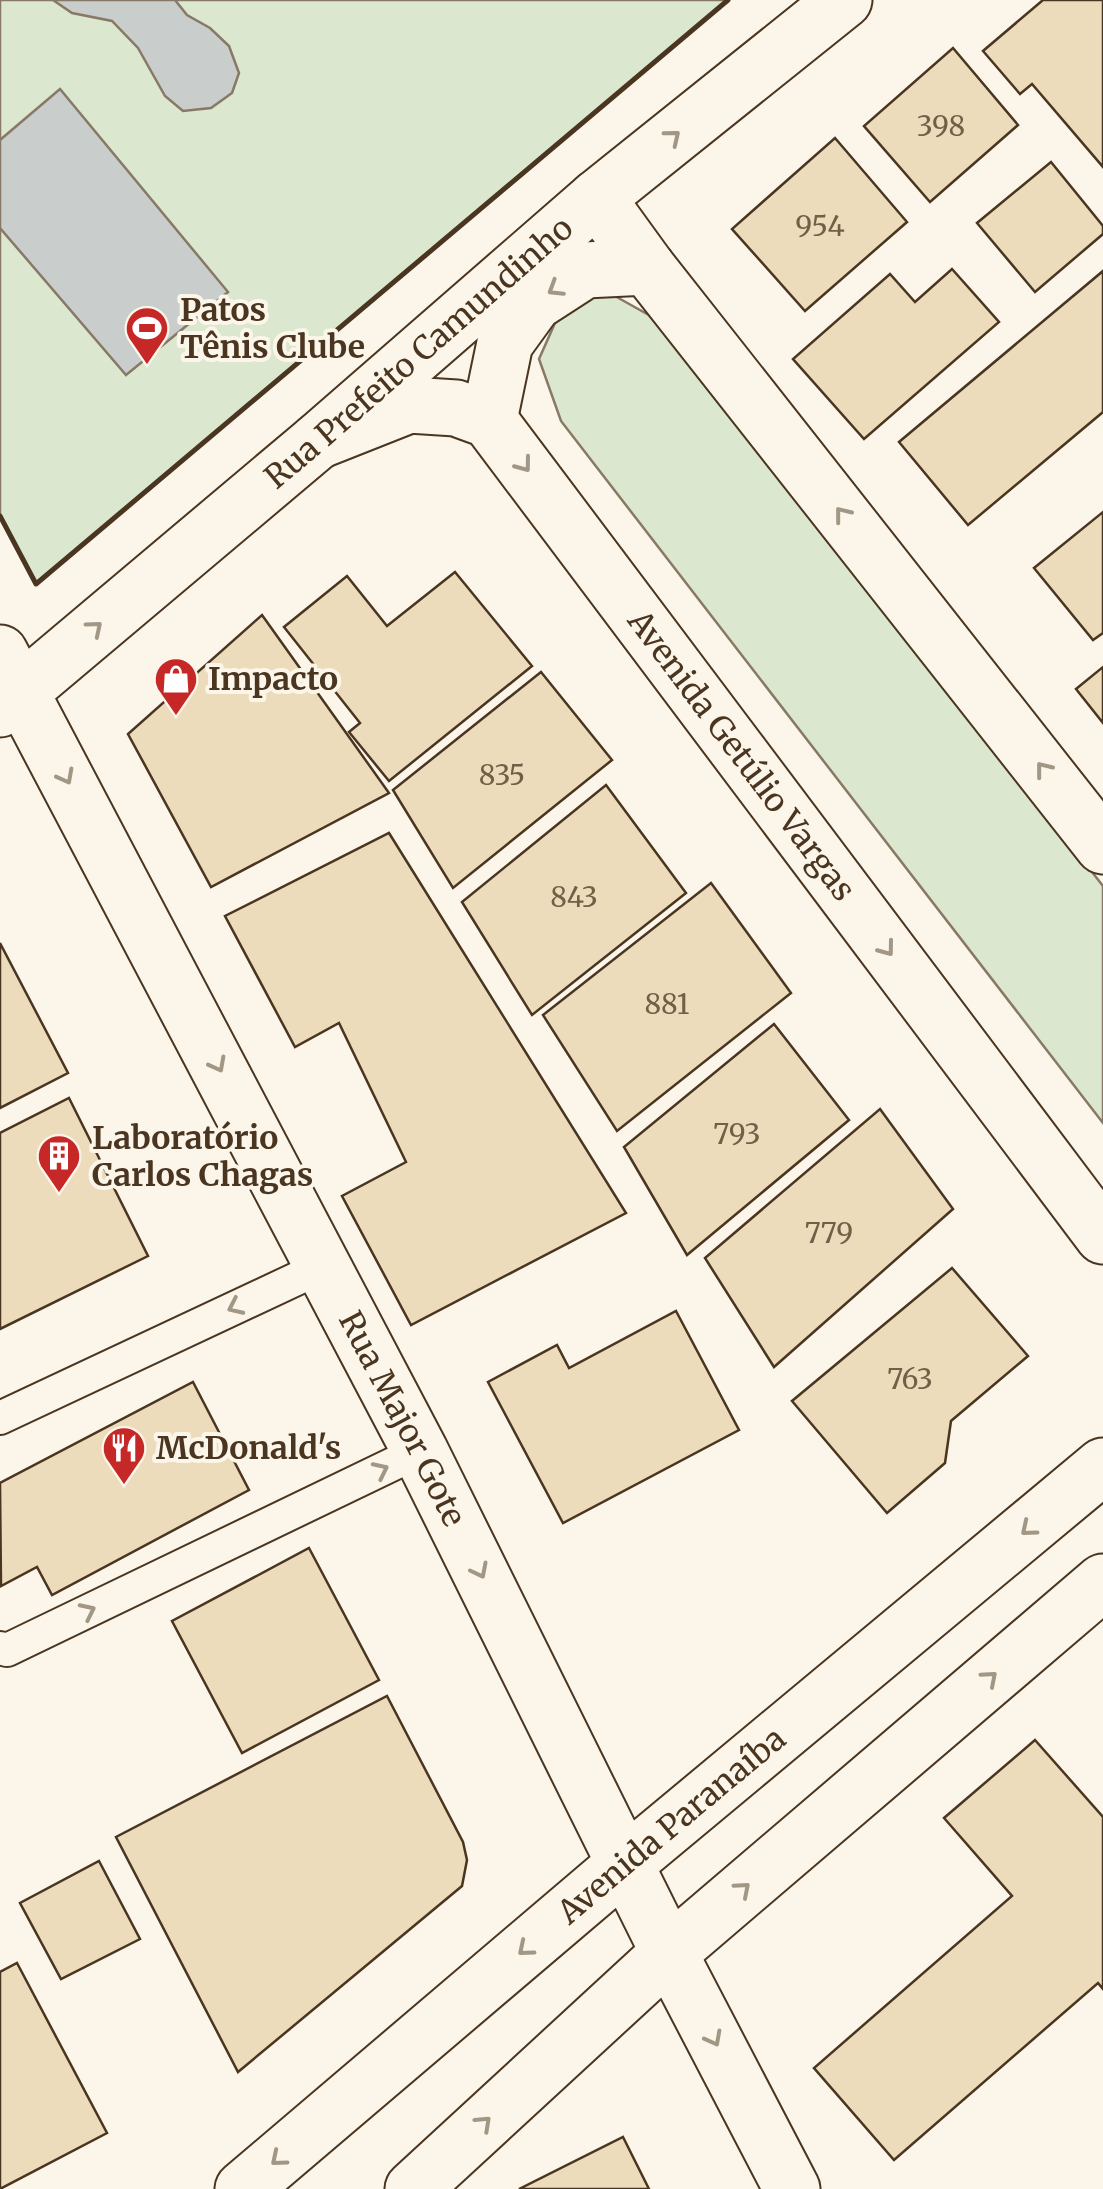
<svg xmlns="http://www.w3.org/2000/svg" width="1103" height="2189" font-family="Merriweather,serif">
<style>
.green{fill:#dce7d0;stroke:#887966;stroke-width:2.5}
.water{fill:#c9cecd;stroke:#887966;stroke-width:2.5}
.building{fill:#ecdcbc;stroke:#4a3520;stroke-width:2.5}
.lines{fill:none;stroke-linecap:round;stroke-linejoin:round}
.lane-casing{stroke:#4a3520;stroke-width:36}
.street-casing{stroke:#4a3520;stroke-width:59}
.secondary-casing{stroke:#4a3520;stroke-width:59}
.primary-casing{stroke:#4a3520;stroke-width:59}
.lane{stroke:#fbf6e9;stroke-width:32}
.street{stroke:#fbf6e9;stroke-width:55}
.secondary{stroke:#fbf6e9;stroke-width:55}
.primary{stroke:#fbf6e9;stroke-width:55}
.wall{stroke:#4a3520;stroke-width:5}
.oneway{stroke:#a29684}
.labels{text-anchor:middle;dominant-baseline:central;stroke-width:8;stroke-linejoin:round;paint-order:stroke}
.number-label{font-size:28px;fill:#725f47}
.poi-label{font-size:32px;font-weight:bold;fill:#4a3520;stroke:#fbf6e9;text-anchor:start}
.street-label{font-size:32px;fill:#4a3520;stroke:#fbf6e9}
</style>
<rect width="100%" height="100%" fill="#fbf6e9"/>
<g class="green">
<path d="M0,0H728L36,584L0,516Z"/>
<path d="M606,291L663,323L1103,886V1123L561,421L539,359L559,314Z"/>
</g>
<g class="water">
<path d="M53,0H175L187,15L210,28L229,46L239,73L232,93L211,108L183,111L165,96L138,48L112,21L72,13Z"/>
<path d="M60,89L228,292L126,375L0,228V140Z"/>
</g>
<g class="building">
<path d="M1043,0H1103V167L1032,84L1020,94L983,51Z"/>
<path d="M953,48L1018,125L930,202L864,126Z"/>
<path d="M835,138L907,222L805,311L732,229Z"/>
<path d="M1051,162L1103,226V234L1035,292L977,223Z"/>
<path d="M952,269L999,322L864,439L793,359L890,274L915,302Z"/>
<path d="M1103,271V412L968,525L899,442Z"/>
<path d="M1103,512V633L1093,640L1034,568Z"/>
<path d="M455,572L532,666L389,781L349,732L360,723L284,627L347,576L387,626Z"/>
<path d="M262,615L389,793L211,887L128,734Z"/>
<path d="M1103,667V723L1076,689Z"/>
<path d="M541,672L612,760L453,888L393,790Z"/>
<path d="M606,785L686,893L532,1015L462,902Z"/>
<path d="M389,833L626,1213L411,1325L342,1196L406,1162L339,1023L295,1047L225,916Z"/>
<path d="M711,883L791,993L617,1131L543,1015Z"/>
<path d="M0,943L68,1073L0,1108Z"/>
<path d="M774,1024L849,1120L687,1255L624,1147Z"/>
<path d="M69,1098L148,1256L0,1329V1133Z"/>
<path d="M880,1109L953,1209L774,1367L705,1258Z"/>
<path d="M952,1268L1028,1356L951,1421L945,1463L887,1513L792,1401Z"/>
<path d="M676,1311L739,1430L563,1523L488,1382L557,1345L569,1368Z"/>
<path d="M193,1382L249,1490L52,1595L37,1567L1,1586L0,1483Z"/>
<path d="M309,1548L379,1680L242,1753L172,1621Z"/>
<path d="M387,1696L463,1842L467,1860L462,1886L238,2072L116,1837Z"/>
<path d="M1035,1740L1103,1817V1989L1098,1983L894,2160L814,2068L1012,1896L944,1818Z"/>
<path d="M99,1861L140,1939L61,1979L20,1903Z"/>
<path d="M17,1963L107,2133L0,2189V1972Z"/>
<path d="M623,2137L649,2189H519Z"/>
</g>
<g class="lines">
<g class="lane-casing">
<g id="lane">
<path d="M0,1418L324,1266"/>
<path d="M0,1648L7,1650L420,1451"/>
</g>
</g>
<g class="street-casing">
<g id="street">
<path id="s1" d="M0,709L318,441L597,198L844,0"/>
</g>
</g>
<g class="secondary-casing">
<g id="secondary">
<path d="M597,198L647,267L1103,846"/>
<path d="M489,420L505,343L534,303L585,270L647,267"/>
<path id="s2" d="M318,441L409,405L456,408L489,420L1103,1236"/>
<path id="s3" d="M243,2189L626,1863L1103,1466"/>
<path d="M413,2189L669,1953L1103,1582"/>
</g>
</g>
<g class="primary-casing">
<g id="primary">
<path id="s4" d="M0,653L420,1451L669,1953L792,2189"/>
</g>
</g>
<use href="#lane" class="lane"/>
<use href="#street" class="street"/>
<use href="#secondary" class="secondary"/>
<use href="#primary" class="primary"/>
<path class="wall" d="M0,516L36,584L728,0"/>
</g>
<defs><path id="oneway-chevron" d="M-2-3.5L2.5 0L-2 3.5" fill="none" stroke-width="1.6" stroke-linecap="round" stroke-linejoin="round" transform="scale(2.5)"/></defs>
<g class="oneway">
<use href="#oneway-chevron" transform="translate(673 137) rotate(-39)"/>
<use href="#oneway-chevron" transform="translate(555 289) rotate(148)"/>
<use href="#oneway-chevron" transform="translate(524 465) rotate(53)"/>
<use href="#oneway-chevron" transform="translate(842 514) rotate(-128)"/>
<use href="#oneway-chevron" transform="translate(95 628) rotate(-40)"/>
<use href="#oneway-chevron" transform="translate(1043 769) rotate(-128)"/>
<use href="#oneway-chevron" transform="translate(66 777) rotate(62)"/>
<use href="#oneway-chevron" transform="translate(887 949) rotate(53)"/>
<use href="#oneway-chevron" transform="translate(218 1065) rotate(62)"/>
<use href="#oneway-chevron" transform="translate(235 1307) rotate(155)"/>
<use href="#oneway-chevron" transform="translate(381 1470) rotate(-26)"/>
<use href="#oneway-chevron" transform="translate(1028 1529) rotate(140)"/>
<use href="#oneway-chevron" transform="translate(480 1571) rotate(63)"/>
<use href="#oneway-chevron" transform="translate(88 1611) rotate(-26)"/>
<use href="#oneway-chevron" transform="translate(990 1678) rotate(-41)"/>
<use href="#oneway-chevron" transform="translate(743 1889) rotate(-41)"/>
<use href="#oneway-chevron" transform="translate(525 1949) rotate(140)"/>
<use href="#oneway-chevron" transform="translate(714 2039) rotate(62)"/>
<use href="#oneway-chevron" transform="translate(484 2123) rotate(-43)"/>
<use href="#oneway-chevron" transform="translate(278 2159) rotate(140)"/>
</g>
<defs>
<g id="stadium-pin" transform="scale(2.25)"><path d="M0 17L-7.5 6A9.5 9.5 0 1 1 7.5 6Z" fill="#c62828" stroke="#fbf6e9"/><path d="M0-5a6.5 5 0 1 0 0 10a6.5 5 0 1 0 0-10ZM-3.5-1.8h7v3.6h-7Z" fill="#fff"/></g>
<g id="shop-pin" transform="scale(2.25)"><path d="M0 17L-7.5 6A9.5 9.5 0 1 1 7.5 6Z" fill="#c62828" stroke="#fbf6e9"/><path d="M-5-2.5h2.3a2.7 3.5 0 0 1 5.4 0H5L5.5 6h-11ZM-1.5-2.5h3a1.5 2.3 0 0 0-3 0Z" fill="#fff"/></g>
<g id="building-pin" transform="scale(2.25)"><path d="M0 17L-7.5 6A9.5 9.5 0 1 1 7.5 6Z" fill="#c62828" stroke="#fbf6e9"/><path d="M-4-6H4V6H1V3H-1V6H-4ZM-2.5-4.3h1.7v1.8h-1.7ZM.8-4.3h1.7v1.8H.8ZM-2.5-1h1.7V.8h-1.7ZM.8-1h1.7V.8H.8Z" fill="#fff"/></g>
<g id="restaurant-pin" transform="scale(2.25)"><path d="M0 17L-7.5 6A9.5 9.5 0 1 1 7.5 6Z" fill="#c62828" stroke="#fbf6e9"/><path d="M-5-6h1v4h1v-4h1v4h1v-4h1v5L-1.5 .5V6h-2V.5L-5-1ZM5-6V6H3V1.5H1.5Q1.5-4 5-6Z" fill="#fff"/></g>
</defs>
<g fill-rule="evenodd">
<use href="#stadium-pin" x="147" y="328"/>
<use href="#shop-pin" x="176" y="679"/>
<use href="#building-pin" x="59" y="1156"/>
<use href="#restaurant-pin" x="124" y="1448"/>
</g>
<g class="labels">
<g class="number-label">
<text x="941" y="126">398</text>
<text x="820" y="226">954</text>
<text x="502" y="775">835</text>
<text x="574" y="897">843</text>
<text x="667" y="1004">881</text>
<text x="737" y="1134">793</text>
<text x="829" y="1233">779</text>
<text x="910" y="1379">763</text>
</g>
<g class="poi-label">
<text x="180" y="310">Patos<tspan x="180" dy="37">Tênis Clube</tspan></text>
<text x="208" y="679">Impacto</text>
<text x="92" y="1138">Laboratório<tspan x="92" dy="37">Carlos Chagas</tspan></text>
<text x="156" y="1448">McDonald's</text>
</g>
<g class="street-label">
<text stroke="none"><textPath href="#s1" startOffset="550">Rua Prefeito Camundinho</textPath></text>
<text stroke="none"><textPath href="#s2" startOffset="600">Avenida Getúlio Vargas</textPath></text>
<text stroke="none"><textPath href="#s4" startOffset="865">Rua Major Gote</textPath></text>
<text stroke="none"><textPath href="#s3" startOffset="562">Avenida Paranaíba</textPath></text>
</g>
</g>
</svg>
